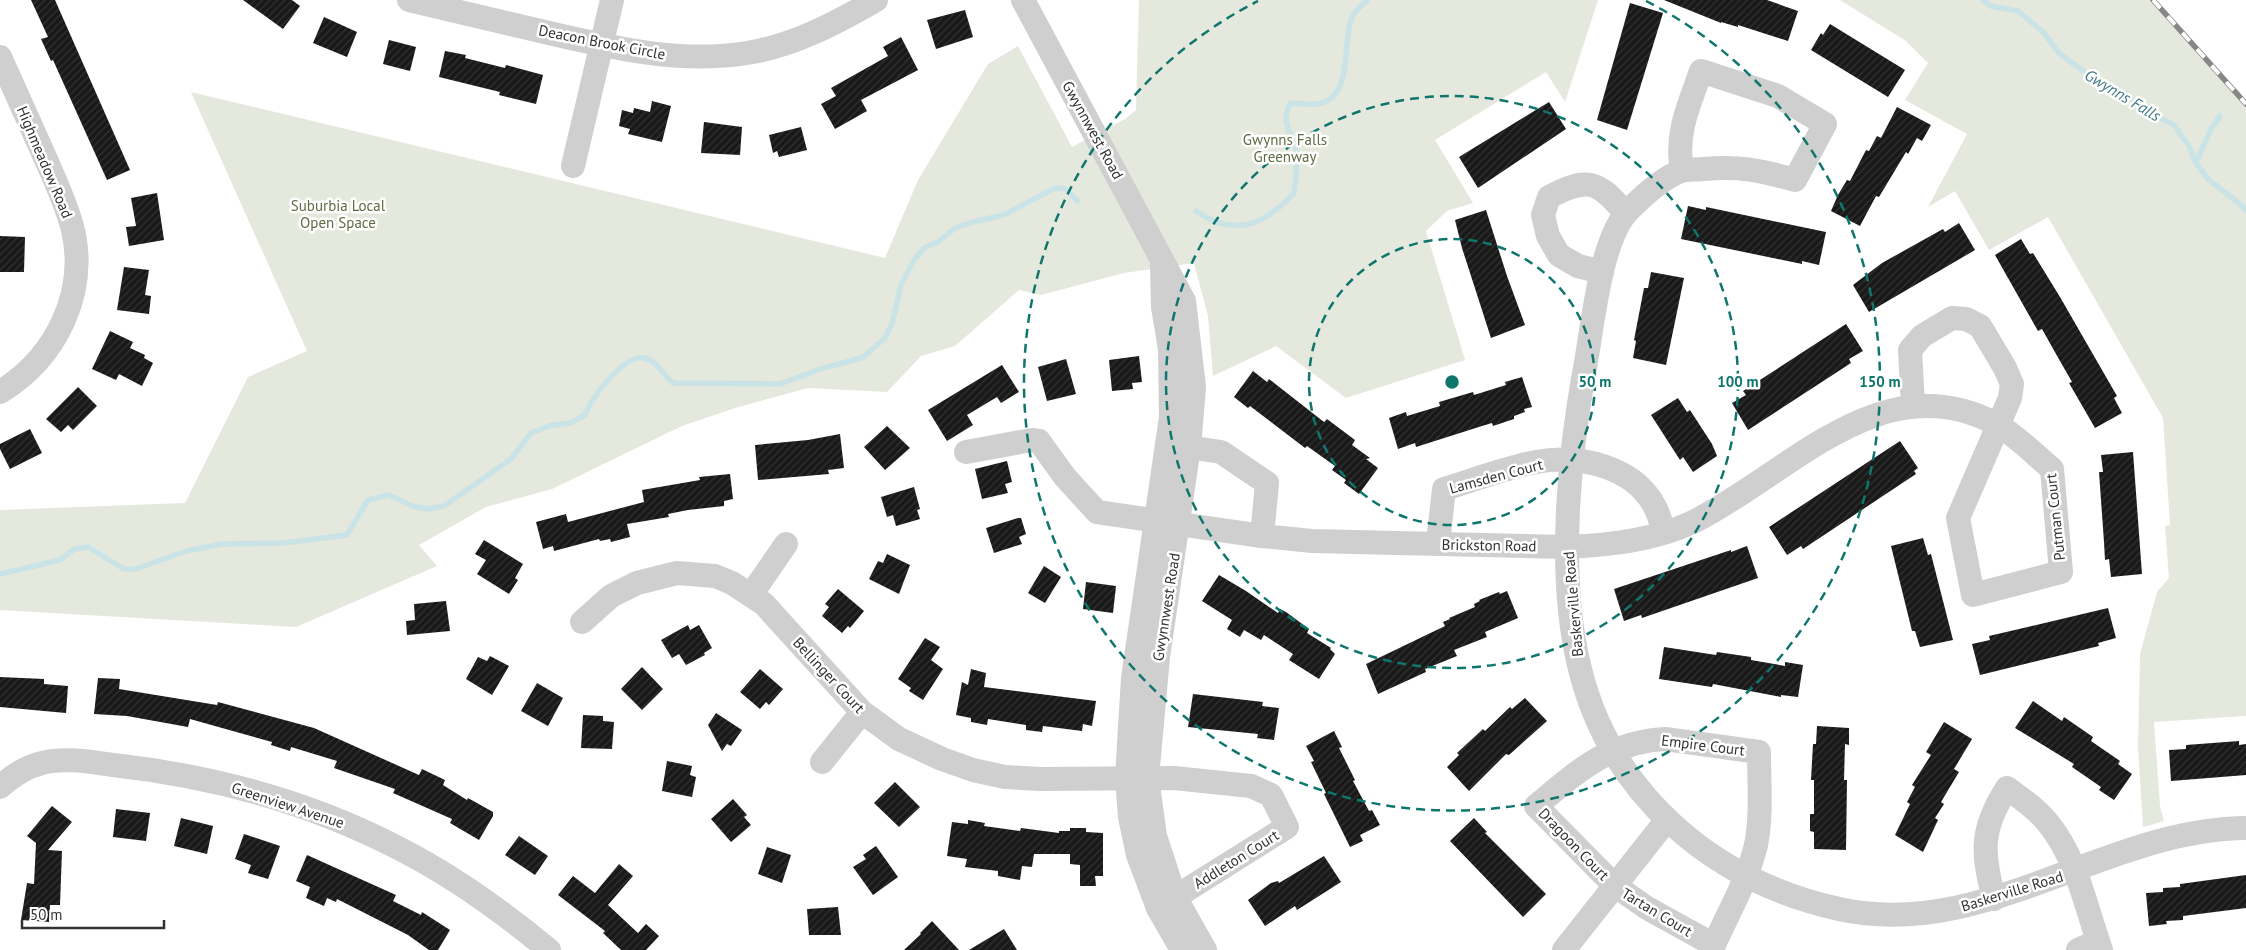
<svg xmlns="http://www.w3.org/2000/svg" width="2246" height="950" font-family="'PT Sans',sans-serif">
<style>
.green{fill:#e5e8dc}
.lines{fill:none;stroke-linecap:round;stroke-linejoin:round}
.stream{stroke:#cae3e7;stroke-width:5.5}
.building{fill:url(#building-hatch)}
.minor{stroke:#cfcfcf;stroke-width:24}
.rail-casing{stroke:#878787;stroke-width:5.5}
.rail{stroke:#fff;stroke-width:4;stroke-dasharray:11;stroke-linecap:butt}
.ring{fill:none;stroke:#0f766e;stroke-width:2.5;stroke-dasharray:9 6}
.labels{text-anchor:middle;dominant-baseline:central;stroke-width:5;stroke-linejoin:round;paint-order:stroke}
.street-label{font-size:15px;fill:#323232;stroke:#fff}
.park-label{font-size:15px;fill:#5e6b42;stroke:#fff}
.water-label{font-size:16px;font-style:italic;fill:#437c89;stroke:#fff}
.centre{fill:#0f766e;stroke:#fff;stroke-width:2.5}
.ring-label{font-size:15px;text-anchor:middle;font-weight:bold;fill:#0f766e;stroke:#fff;stroke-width:5;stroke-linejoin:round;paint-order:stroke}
</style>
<defs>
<pattern id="building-hatch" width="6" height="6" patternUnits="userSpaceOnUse" patternTransform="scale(1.25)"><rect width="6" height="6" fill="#191919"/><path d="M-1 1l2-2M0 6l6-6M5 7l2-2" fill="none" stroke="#323232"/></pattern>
</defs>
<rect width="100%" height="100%" fill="#fff"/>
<g class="green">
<path d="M1139,0H1598L1565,102L1546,72L1435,140L1473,203L1447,211L1426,231L1465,360L1346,398L1276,346L1213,376L1208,316L1194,263L1124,273L1041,295L1019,290L955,346L921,356L887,392L808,388L735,408L682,426L552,489L486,507L419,545L437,566L296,627L0,610V510L185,503L248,377L307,351L191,92L885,258L918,180L988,64L1018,46L1072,147L1125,119L1136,110Z"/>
<path d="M1840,0H2152L2246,106V716L2154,722L2160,806L2164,821L2143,827L2138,747L2140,654L2157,592L2169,578L2165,526L2170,525L2163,418L2048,217L1989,250L1955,191L1928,207L1967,134L1905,100L1928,63L1906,41Z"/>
</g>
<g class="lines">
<g class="stream">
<path d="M1983,0L1991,6L2018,11L2043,32L2059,53L2083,71L2100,82L2127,94L2139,107L2174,125L2189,146L2196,163L2209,180L2241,205L2246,211"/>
<path d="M2196,163L2211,129L2220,116"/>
<path d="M1196,211C1234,238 1265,225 1294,193C1296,181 1297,168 1297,156C1295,137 1278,121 1291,103C1300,103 1313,106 1322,103C1353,95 1342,41 1352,17C1355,11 1362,5 1367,0"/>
<path d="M0,574L60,560L74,549L88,547L124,569H136L186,551L222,544L283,543L347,535L368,500L389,495L412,506L427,509L444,506L511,459L531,433L549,426L570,423L585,415C590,399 624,354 644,358C656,360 664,376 673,383L780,384L823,368L862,358L884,339L892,324L901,285L914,260L924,248L938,242L955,228L973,222L1004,215L1053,189L1064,188L1078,201"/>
</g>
</g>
<g class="building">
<path d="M31,0H55L130,170L107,180L53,60L51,61L41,39L48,37Z"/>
<path d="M243,0H292L300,6L283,29Z"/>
<path d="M1664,0H1767L1798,11L1788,41L1738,25V27L1721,22V23Z"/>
<path d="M1630,3L1663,13L1627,130L1597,120Z"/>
<path d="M965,10L973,37L936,49L927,20Z"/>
<path d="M324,17L357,32L347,57L313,43Z"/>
<path d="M1830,24L1905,70L1888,97L1811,50L1821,33L1823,35Z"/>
<path d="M901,37L918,70L861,100L867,111L835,129L821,104L836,96L831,88L888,56L883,47Z"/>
<path d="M389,40L416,47L410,71L383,64Z"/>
<path d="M445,51L466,55L465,58L505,68L506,65L543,75L536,104L499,95L500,92L439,77Z"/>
<path d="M652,101L671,106L662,142L628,134L630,129L619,126L622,110L633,113L634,108L650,112Z"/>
<path d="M1549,102L1566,129L1478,188L1459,157Z"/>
<path d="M1897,107L1931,125L1922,141L1917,138L1908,154L1906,152L1879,197L1876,196L1860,226L1831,211L1838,195L1847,180L1850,181L1866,150L1869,151L1877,136L1881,138Z"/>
<path d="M704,122L742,127L740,155L701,153Z"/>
<path d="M801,127L807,150L779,157L777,151L773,153L769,135Z"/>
<path d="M157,193L164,240L129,246L126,227L136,226L131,198Z"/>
<path d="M1688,206L1706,210V207L1826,232L1819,265L1802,261V264L1681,239Z"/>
<path d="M1486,210L1507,276L1525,325L1491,338L1462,248L1455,220Z"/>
<path d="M1959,223L1975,250L1869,312L1853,285L1882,263L1943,229L1945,232Z"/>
<path d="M0,236L25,237L24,272H0Z"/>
<path d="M2021,239L2030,254L2033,253L2060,297L2117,396L2114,398L2122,413L2095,428L2069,383L2072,382L2056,354L2042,329L2038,331L1995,255Z"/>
<path d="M124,267L149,270L145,295L151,296L149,314L117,310Z"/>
<path d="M1651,272L1684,278L1666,365L1633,358L1636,341L1634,340L1644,288H1648Z"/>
<path d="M1846,324L1863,351L1849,359L1851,363L1748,430L1732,403L1746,395L1743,391Z"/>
<path d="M110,331L133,342L130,348L145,355L144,358L153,363L142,386L119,374L116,380L92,369Z"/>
<path d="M1139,356L1142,382L1132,383L1133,389L1112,391L1109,360Z"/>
<path d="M1066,359L1076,394L1047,401L1038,367Z"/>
<path d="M1002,365L1019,392L1001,403L997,397L967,415L973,425L947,441L928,410Z"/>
<path d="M1253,371L1267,382L1269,379L1324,422L1327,419L1355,440L1352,445L1370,458L1366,459L1378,468L1359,494L1344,483L1346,480L1332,470L1335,466L1307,446L1305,448L1250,406L1248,408L1234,397Z"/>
<path d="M1522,377L1532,407L1524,409L1525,412L1514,416V419L1493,426L1492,423L1482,426L1416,447L1415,443L1398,449L1389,418L1406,412L1407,416L1440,406L1439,402L1473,392L1474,395L1506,385L1505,382Z"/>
<path d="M78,387L97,406L73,430L68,425L61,432L46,419Z"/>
<path d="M1678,398L1687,412L1690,410L1712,444L1717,456L1693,472L1683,457L1680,460L1651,415Z"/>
<path d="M887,426L910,448L885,470L864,447Z"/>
<path d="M30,429L42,453L10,469L0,449V444Z"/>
<path d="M840,434L844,468L828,470L829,474L758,480L755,445L808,440Z"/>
<path d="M1900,441L1918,468L1914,471L1916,474L1803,549L1801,546L1787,555L1769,527Z"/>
<path d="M2133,452L2142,574L2111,577L2109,559L2105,560L2104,542L2099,472H2103L2101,455Z"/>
<path d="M1007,461L1012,482L1005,484L1008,493L982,499L975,469Z"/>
<path d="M730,474L733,499L724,501V506L688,510L668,514L669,517L627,524L630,537L611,542L610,539L600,541L599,539L554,551L553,546L543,549L536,522L566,514L568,522L644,502L642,490L700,480L699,477Z"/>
<path d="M914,487L920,509L917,510L920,519L896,526L893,515L887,517L881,497Z"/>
<path d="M1018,518H1021L1026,534L1019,537L1022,544L994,553L986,528Z"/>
<path d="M1923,538L1928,555L1931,554L1953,640L1920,647L1915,631H1912L1891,546Z"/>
<path d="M484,540L523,564L515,578L518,580L509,594L477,574L486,560L475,554Z"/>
<path d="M1747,546L1758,578L1642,618L1641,615L1624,621L1614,589L1731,550V552Z"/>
<path d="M887,554L910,565L899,594L869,579L878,561L883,563Z"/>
<path d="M1044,566L1061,577L1045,603L1028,593Z"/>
<path d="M1219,575L1246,591L1278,613L1280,609L1286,612L1309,629L1307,633L1331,648L1330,649L1335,654L1319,679L1289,660L1293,654L1264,635L1261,640L1244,630L1240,637L1227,629L1232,620L1202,601Z"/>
<path d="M1086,582L1116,586L1113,613L1083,609Z"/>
<path d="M838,589L864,611L850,628L848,626L842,633L822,616L829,607L825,604Z"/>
<path d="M1507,591L1518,618L1485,632L1487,637L1454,650L1457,656L1425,669L1426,672L1378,694L1366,664L1445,626L1443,622L1450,619L1449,618L1475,607L1474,604L1480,601L1479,600L1499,592L1500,594Z"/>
<path d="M446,601L450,631L407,635L406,621L415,620L414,604Z"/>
<path d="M2108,608L2116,638L2098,643L2099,646L1980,675L1972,644L1990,640L1989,636Z"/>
<path d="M688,625L690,630L699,625L712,648L704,653L705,655L686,665L679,654L672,658L661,640Z"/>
<path d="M925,638L940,647L931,660L943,669L923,700L909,691L911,688L898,679Z"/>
<path d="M1664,647L1716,655L1717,652L1751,657V660L1785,666V662L1803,665L1798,697L1781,695V697L1713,684L1712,687L1659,679Z"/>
<path d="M490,656L509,666L492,695L466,679L478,657L487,661Z"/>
<path d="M642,667L663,689L642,710L621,689Z"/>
<path d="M760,669L783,689L769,705L766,702L760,709L740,692Z"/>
<path d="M971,669L986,673L984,687L1096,701L1092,726L1083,724L1082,731L1043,726L1042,732L1026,730V725L988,719L987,725L971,722V718L956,715L962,682L968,685Z"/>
<path d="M0,677L44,679V684L68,686L66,713L0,707Z"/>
<path d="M98,678L120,679L119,689L217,705L218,702L314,728L419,775L422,769L445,780L443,785L467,800L468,798L493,812V816L479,840L450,823L452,819L393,793L395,789L334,768L337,761L291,747L290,751L271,745L272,742L190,719L188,727L127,716L94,714Z"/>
<path d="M537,683L563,698L548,726L521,711Z"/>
<path d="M1193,694L1263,702L1262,706L1279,708L1274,740L1257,738L1258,734L1188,727Z"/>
<path d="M1525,698L1547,721L1509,755L1506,754L1469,791L1447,767L1459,755L1457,753L1483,729L1485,731L1510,707L1512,709Z"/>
<path d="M2033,701L2062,721L2064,717L2093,737L2091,741L2120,761L2118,764L2132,774L2114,800L2099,790L2101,787L2072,767L2074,764L2015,728Z"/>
<path d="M716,713L742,730L731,746L727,744L722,751L708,725Z"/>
<path d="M583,715L603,716V721L614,722L612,749L581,748Z"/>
<path d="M1944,722L1972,739L1954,769L1959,772L1941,802L1944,804L1935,818L1938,820L1923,852L1895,835L1910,804L1907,802L1915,787L1912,785L1931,755L1926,752Z"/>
<path d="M1817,726L1849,728V745L1845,744L1844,780H1847L1846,850L1814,849V832L1810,831V814H1814V780H1811L1813,744H1816Z"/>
<path d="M1334,731L1342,747L1339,748L1355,780L1353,781L1369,811L1372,810L1380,825L1360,835L1363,841L1350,847L1324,794L1326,793L1311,762L1314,761L1306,746Z"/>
<path d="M2239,741V745L2246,744V775L2171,781L2169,750L2186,749V745Z"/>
<path d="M667,761L692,766L690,775L696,777L692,797L662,791Z"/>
<path d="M895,782L920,807L899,827L874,803Z"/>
<path d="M733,799L747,815L744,817L751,825L731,842L711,819Z"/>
<path d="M52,806L72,822L48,850L62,851L60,905H50L49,922L21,920L27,883L34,884L36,843L27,836Z"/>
<path d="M116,809L150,813L146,841L113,837Z"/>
<path d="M181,818L213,826L207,854L174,846Z"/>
<path d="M1474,818L1487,832L1485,833L1546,894L1523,917L1450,841Z"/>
<path d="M968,820L985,823L984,826L1020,831L1021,828L1059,833V831H1070V828H1086V832L1103,833V876H1095L1096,886H1080V865L1070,864V854H1034L1032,867L1022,866L1020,880L998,876V871L965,867L967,859L947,856L952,822L968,824Z"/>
<path d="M244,834L280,846L268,879L248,873L251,865L235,859Z"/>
<path d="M519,836L548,856L535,875L505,855Z"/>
<path d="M876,846L898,877L873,895L853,867L866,859L863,855Z"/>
<path d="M767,847L791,855L782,883L758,874Z"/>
<path d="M307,855L396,895L393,901L421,915L422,912L450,930L438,950H429L408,935L337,899L336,902L327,898L324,906L306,898L310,887L296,881Z"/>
<path d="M1324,856L1341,882L1297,910L1295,906L1265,926L1248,900L1271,883L1278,881L1279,883Z"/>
<path d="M619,864L633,876L608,905L638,933L646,924L659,936L646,950H621L603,933L605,931L558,895L573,876L595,893Z"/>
<path d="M2246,875V908L2183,916V920L2166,921L2167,924L2149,926L2146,893L2163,892V888L2180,887V884Z"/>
<path d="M838,907L841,935H809L807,909Z"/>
<path d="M932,921L959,950H904L921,934L920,933Z"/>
<path d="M1004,929L1017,950H969Z"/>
</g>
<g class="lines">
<g class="minor">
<path d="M409,0C456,11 503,22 549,33C614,48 680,64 747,53C793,46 836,23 876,0"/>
<path d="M1023,0L1184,301L1194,387L1189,447L1158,657L1147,778L1155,836L1175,897L1205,950"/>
<path d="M0,57C15,90 29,122 44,155C54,178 65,201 72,226C89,292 56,358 0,392"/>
<path d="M573,166L612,0"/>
<path d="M1682,171C1675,133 1689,106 1701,71L1778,96L1825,124L1795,180C1759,170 1741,166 1703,169C1696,170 1687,169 1681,171C1662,178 1643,196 1629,210C1601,237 1593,323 1586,362C1569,454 1557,573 1579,665C1609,793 1712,881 1839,909C1984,941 2105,829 2246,828"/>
<path d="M1162,264L1163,307L1170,349L1171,417L1133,678L1127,777L1130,817L1138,855L1158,908L1182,950"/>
<path d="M1602,272L1578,266L1559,255L1548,236L1543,215L1549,197C1587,177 1598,180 1625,213"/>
<path d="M1175,445L1221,452L1267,483L1262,536"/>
<path d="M966,452L1032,440L1039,441L1065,477L1097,512L1262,536L1312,541L1568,547C1610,545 1655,540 1693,522C1788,475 1882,362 1996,424C2016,435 2034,454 2052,469L2061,572L1973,595L1958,518L2010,398L2012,384L2005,368L1980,326L1966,319L1952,318L1922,336L1910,350L1913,406"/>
<path d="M1438,543L1444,489C1474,480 1505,468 1536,462C1578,454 1634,466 1655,507C1659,514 1661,524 1664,532"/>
<path d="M751,595L786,544"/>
<path d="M582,622L611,596L637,583L677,573L715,576L732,583L764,604L862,712L899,739L942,759L973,770L1005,777L1040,779L1174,778L1251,786L1271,795L1287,827L1158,908"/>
<path d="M1665,739L1759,752C1759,782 1762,815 1756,845C1748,879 1728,913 1714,945L1647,908L1614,885L1536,806C1578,771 1609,742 1665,739Z"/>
<path d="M822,762L862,712"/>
<path d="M0,787C12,776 25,767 42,763C65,757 90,762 113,765C213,776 313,803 402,850C455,877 504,913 549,950"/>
<path d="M1994,899C1982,852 1980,830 2007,788C2022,799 2037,809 2048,823C2077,858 2086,908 2101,950"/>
<path d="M1564,950L1666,821"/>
<path d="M2078,950L2098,941"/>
</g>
<g class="rail-casing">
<path id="rail" d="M2153,0L2246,104"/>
</g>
<use href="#rail" class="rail"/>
</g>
<g class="ring">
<circle cx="1452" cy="382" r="143"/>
<circle cx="1452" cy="382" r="286"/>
<path d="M1646 1A428 428 0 1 1 1258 1"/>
</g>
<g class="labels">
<g class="street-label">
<text transform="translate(602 42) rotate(11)">Deacon Brook Circle</text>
<text transform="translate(1093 130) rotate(61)">Gwynnwest Road</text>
<text transform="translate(45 162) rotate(67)">Highmeadow Road</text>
<text transform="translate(1496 476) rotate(-15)">Lamsden Court</text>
<text transform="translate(2055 517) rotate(-96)">Putman Court</text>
<text transform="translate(1489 545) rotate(1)">Brickston Road</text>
<text transform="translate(1573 604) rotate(-95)">Baskerville Road</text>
<text transform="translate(1166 607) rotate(-81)">Gwynnwest Road</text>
<text transform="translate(829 675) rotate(47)">Bellinger Court</text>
<text transform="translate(1703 745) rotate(7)">Empire Court</text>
<text transform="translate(288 805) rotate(18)">Greenview Avenue</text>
<text transform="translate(1574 844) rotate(46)">Dragoon Court</text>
<text transform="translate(1236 859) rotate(-32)">Addleton Court</text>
<text transform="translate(2012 891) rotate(-17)">Baskerville Road</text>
<text transform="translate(1657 912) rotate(31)">Tartan Court</text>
</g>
<g class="park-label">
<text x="1285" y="139">Gwynns Falls<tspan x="1285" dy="17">Greenway</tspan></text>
<text x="338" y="205">Suburbia Local<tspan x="338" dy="17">Open Space</tspan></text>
</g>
<g class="water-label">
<text transform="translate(2123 95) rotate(31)">Gwynns Falls</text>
</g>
</g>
<circle cx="1452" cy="382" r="8" class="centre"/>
<g class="ring-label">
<text x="1595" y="387">50 m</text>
<text x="1738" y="387">100 m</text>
<text x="1880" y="387">150 m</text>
</g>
<path d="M22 920v8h142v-8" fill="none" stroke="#323232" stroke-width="2.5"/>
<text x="30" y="920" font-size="15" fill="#323232" stroke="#ffffff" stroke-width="4" paint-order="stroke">50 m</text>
</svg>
